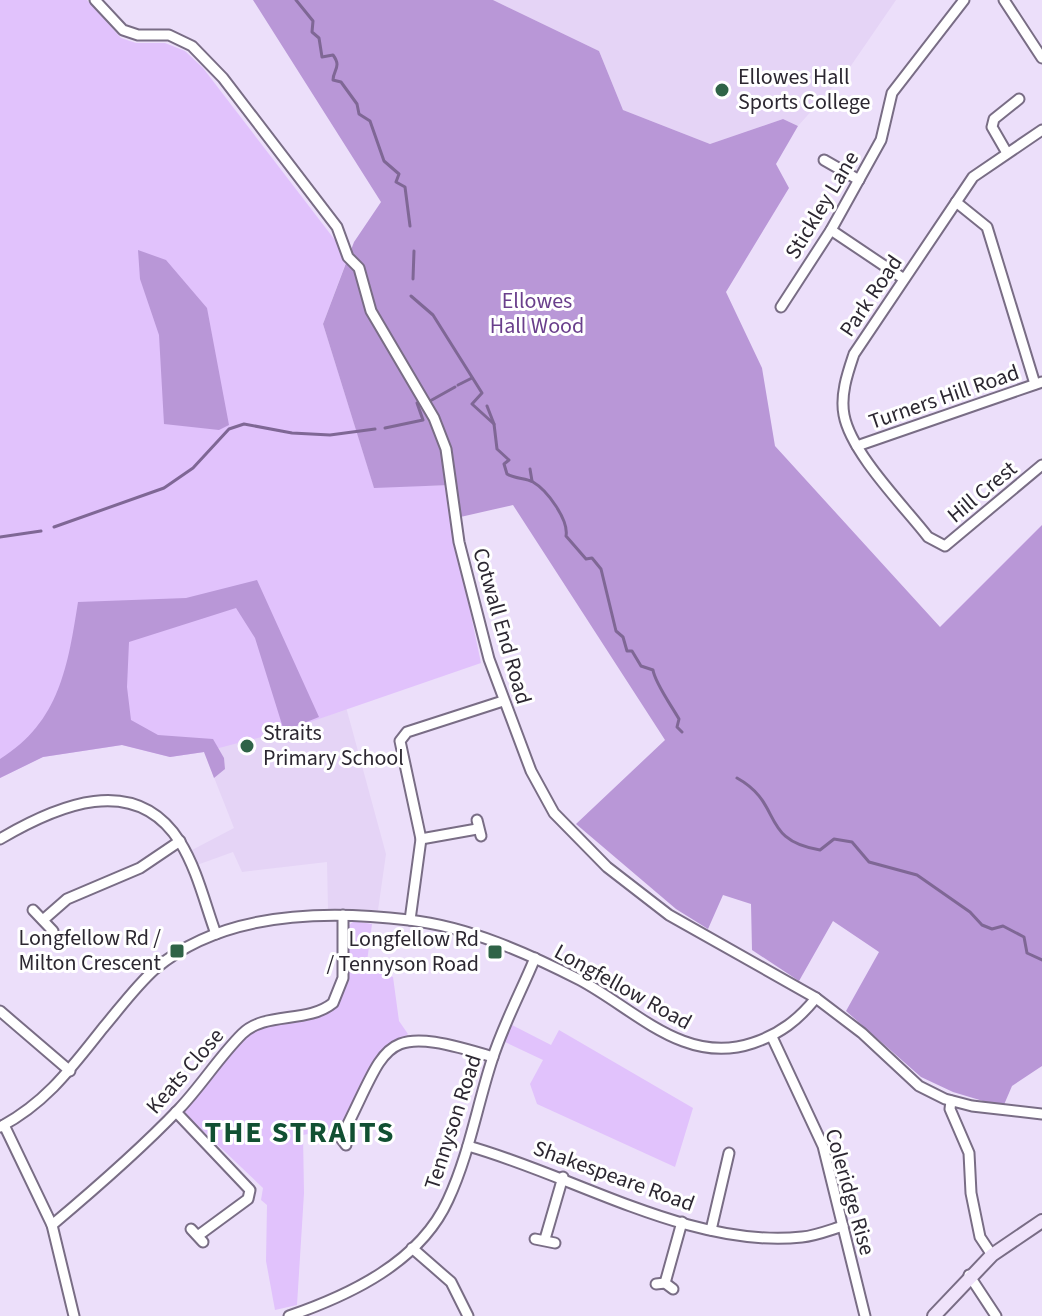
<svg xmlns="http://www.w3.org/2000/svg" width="1042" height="1316" font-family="'Source Sans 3',sans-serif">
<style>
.built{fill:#e5d4f6}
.green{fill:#e1c2fc}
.forest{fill:#b997d7}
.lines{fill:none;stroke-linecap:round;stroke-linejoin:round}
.stream{stroke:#7f6795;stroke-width:3}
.street-casing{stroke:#796d85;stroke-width:13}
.secondary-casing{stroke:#796d85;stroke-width:16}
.street{stroke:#fff;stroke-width:9}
.secondary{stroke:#f0e3fb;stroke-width:12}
.poi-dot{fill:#2f6347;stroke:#fff;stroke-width:3}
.labels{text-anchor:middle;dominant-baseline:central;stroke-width:6;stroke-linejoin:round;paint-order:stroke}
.poi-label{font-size:22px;fill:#2c2731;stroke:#fff;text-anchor:start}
.street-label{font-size:22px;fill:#2c2731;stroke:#fff}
.park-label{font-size:22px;fill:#6a3f8c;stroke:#fff}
.district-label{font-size:30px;font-weight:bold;letter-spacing:2px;fill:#115032;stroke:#fff}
</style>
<rect width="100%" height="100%" fill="#ecdffa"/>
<g class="built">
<path d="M493,0H896L848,70L798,126L783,119L710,144L623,110L599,51Z"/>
<path d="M346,707L386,854L378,910L328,909L327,862L242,872L233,852L197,865L192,850L234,828L204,752L170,757L115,738L319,717Z"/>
</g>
<g class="green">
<path d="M0,0H87L121,38L136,43H165L185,51L203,68L348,257L323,324L374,487L451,485L456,518L451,520L481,663L284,731L204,752L170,757L122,745L43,757L0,778Z"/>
<path d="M354,921L372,924L366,969L393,977L399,1021L408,1034L377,1055L358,1089L344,1127L303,1135L304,1193L297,1305L275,1310L266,1261L267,1205L261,1200L263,1188L182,1111L244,1035L336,1003L347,927Z"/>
<path d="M510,1024L551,1045L559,1030L693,1108L675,1167L537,1104L530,1084L543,1060L505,1042Z"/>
</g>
<g class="forest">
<path d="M253,0H493L599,51L623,110L710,144L783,119L798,126L776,164L789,188L726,292L762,368L775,446L940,627L1042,525V1066L1012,1086L1003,1107L953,1092L921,1077L846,1011L879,952L833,921L799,981L752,950L751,904L723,895L708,929L676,909L576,824L665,740L513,505L456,518L451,485L374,488L323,324L354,242L381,202Z"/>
<path d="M138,250L166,260L207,308L229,425L219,430L164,424L159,335L140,279Z"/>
<path d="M257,580L319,717L284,731L255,638L236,608L129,642L127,687L131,720L158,735L213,739L224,758L225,769L214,778L204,752L170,757L122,745L43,757L0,778V759C60,722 68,665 78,602L186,598Z"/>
</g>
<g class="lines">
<g class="stream">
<path d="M296,0L313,21L312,32L319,38L322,57L333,55C342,67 333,70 333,80L341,82L357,104L359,114L370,121L384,161L399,174L396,182L405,187L410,226"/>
<path d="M413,279L414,251"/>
<path d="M411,296L433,315L482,393L472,404L494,424L497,449L509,460L504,464L507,474C515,479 525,478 533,482C547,490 569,520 566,536L586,559L592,558L601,569L616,631L623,637L627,651H632L641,666L653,670C655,683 671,705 679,719L677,727L682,732"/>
<path d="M458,385L472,378"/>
<path d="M430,401L455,387"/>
<path d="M487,406L494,424"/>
<path d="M385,428L423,420L417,403"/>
<path d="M530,469L532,481"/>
<path d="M54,527L164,488L193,468L229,429L244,424L292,433L330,435L375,429"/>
<path d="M0,537L41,531"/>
<path d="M737,778C784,804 759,840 820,850L834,839L852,842L869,862L917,875L970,912L982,925L992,929L1003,926L1024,937L1027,953L1042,960"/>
</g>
<g class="street-casing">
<g id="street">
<path d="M95,0L123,30L138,35H169L192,46L223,78L337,227L348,257L359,268L371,311L434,418L446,449L459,542L489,659L531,771L554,813L607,867L669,915L816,998L862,1033L919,1086L945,1099L972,1106L1042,1114"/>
<path d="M1004,0L1042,58"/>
<path d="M1042,130L973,177L854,354C848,372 840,394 844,415C851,453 904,506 928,537L945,546L1042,465"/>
<path d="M1007,153L992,127L994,119L1019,99"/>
<path d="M824,160L859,180"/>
<path d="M956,202L987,227L1035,384"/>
<path d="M831,230L904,279"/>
<path d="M781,307L831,230L881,140L892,93L964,0"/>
<path d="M857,446L1042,382"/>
<path d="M477,820L481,836"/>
<path d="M0,839C56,806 135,771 180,842C197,869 205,904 216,934"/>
<path d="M421,839L477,829"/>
<path d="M33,910L53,931"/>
<path d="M43,920L67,899L140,868L180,841"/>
<path d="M410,920L421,839L400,741L407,732L503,701"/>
<path d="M0,1011L70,1071"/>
<path d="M772,1037L823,1146L865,1316"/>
<path d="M951,1101L950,1109L969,1153L971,1193L980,1237L992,1255"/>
<path d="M176,1112L250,1190L248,1199L199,1235"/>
<path d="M4,1125L52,1225L74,1316"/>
<path d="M0,1127C46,1103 72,1067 103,1028C120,1008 136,986 155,969C223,911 326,910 409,920C469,927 527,953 580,980C636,1010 685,1066 753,1043C780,1034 798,1020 816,998"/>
<path d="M336,1132L346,1145"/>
<path d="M342,1136C390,1042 378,1022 493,1057"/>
<path d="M468,1146C573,1175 691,1249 802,1237C815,1236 830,1230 843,1226"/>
<path d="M52,1225C96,1188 139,1151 179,1109C201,1086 219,1057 242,1034C265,1011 307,1024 333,1003L343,978V915"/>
<path d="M191,1229L203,1242"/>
<path d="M711,1230L729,1153"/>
<path d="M535,1239L555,1243"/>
<path d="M545,1239L563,1177"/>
<path d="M412,1248L451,1282L468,1316"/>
<path d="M969,1275L996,1316"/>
<path d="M665,1283L682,1222"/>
<path d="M656,1284L665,1283L673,1289"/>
<path d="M289,1316C350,1295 420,1262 448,1200C469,1155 477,1106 492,1060C503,1025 521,992 535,958"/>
</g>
</g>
<g class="secondary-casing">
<path id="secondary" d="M934,1316L992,1255L1042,1221"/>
</g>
<use href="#street" class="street"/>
<use href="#secondary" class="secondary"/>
</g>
<g class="poi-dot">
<circle cx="722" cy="90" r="8"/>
<circle cx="247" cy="746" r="8"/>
<rect x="169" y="943" width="16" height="16" rx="4"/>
<rect x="487" y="944" width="16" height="16" rx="4"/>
</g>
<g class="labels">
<g class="poi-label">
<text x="738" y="77">Ellowes Hall<tspan x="738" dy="25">Sports College</tspan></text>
<text x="263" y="733">Straits<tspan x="263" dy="25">Primary School</tspan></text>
<text x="161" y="938" text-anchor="end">Longfellow Rd /<tspan x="161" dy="25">Milton Crescent</tspan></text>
<text x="479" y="939" text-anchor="end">Longfellow Rd<tspan x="479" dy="25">/ Tennyson Road</tspan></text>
</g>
<g class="street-label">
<text transform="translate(822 205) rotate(-59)">Stickley Lane</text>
<text transform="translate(871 296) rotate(-56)">Park Road</text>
<text transform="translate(944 397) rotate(-19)">Turners Hill Road</text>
<text transform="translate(982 492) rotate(-40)">Hill Crest</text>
<text transform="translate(502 626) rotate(74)">Cotwall End Road</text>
<text transform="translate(623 987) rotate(29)">Longfellow Road</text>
<text transform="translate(185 1071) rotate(-49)">Keats Close</text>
<text transform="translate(453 1122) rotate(-72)">Tennyson Road</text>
<text transform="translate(614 1176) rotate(20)">Shakespeare Road</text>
<text transform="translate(850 1192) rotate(74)">Coleridge Rise</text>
</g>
<g class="park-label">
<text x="537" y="301">Ellowes<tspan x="537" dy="25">Hall Wood</tspan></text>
</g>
<g class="district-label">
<text x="300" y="1132">THE STRAITS</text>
</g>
</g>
</svg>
